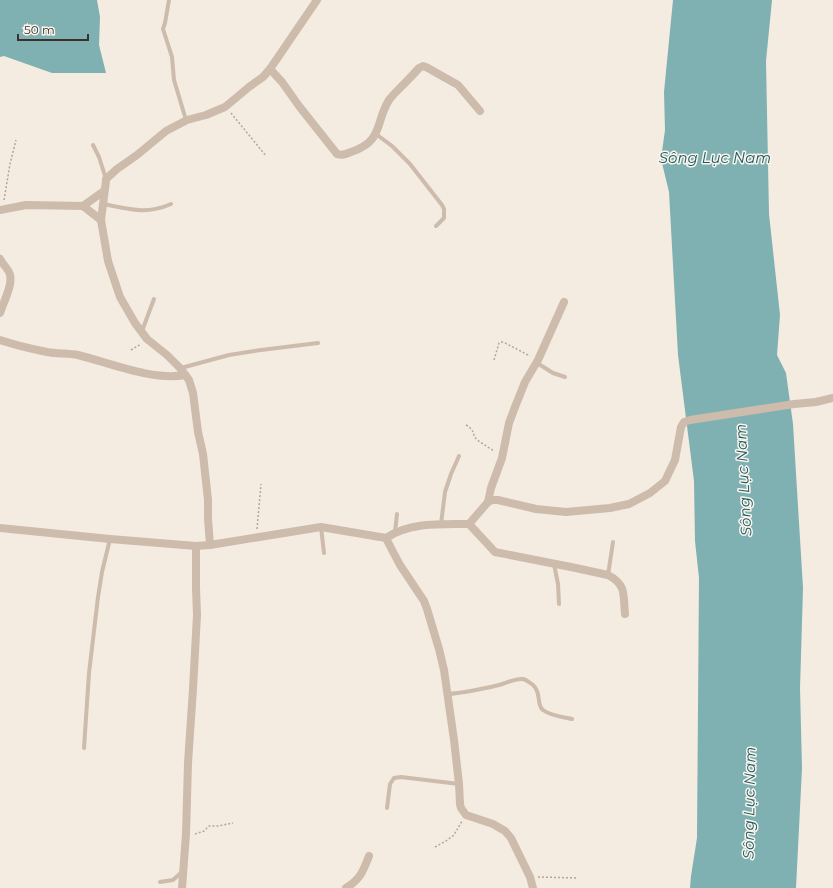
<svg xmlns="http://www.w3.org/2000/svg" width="833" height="888" font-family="Montserrat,sans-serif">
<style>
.water{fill:#7fb0b2}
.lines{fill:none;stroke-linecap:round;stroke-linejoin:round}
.path{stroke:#b9a596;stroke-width:1.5;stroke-dasharray:2 2;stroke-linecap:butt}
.lane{stroke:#cdbbac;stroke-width:4}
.street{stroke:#cdbbac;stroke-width:8}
.labels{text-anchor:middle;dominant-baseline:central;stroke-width:3;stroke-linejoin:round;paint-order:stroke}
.water-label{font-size:15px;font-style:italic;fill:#1f5a5e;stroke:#fbf5ee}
</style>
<rect width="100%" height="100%" fill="#f4ebe1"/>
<g class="water">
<path d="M0,0H97L100,17L99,45L106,73H52L4,56L0,57Z"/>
<path d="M673,0H772L766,61L769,214L780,315L777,355L786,373L793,424L803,588L800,688L802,768L796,888H690L691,876L697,838L699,578L695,541L694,481L678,355L669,192L661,159L665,130L664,92Z"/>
</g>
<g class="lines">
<g class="path">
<path d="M231,113L266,156"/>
<path d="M4,200L10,164L16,140"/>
<path d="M131,350L141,344"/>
<path d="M494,360L499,343L502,342L505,343L530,356"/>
<path d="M466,425C476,431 471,433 477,440L494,451"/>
<path d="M257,529L261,484"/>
<path d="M195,834L204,831L209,826H218L233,823"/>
<path d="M435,847L446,841L454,835L462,821"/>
<path d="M538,877L578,878"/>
</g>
<g class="lane">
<path d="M169,0L165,23L163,29L172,57L174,80L186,120"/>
<path d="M376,134L392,146L410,164L442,205L444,209V218L436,226"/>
<path d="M93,145L99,157L106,179"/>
<path d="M103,204C129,209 146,215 171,204"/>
<path d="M142,331L154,299"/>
<path d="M537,363L553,373L565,377"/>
<path d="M181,368L229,355L261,350L318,343"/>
<path d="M441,524L445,492L451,474L459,456"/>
<path d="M321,527L324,553"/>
<path d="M395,532L397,514"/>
<path d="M554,564L558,584L559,604"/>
<path d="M608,575L613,542"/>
<path d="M448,694C465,693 482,689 499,685C506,683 516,678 523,679C527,680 530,683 533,685C542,693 536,705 543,710C551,716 563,717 572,719"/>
<path d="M84,748L89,673L98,597L102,572L110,539"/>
<path d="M387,808L390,784L394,778L401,777L459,784"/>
<path d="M160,882L173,880L183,871"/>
</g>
<g class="street">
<path d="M270,69L282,82L299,106L337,154C342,156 346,154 351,152C384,141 375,122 389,100C392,96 395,93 398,90C405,83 412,76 419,68L423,66L426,67L458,85L480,111"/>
<path d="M83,206L101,220"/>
<path d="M0,210L26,205L83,206L104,191"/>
<path d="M0,259C3,265 9,269 10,275C13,285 3,303 0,313"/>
<path d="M0,340C15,345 32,349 47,352C57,354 68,353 78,355C110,363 153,381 185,375"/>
<path d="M488,502L491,488L502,458L509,423L515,407L525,382L538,360L564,302"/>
<path d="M469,524L495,552L571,567L608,575C627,585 623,595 625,614"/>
<path d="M0,528L110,539L196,546L210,545L321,527L386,538C410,522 441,524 469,524L488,502L492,500H498L536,509L566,512L610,508L629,504L650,493L665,481L675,460L681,427L684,422L690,420L794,404L816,402L833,398"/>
<path d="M386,538L391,548L400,565L424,601L427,609L439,649L444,670L454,740L459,784L460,804L461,808L466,815L493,824L505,831L511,838L530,877L533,888"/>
<path d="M210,545L208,519V500L203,454L198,432L193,393L189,380L180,368L167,355L147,339L135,323L120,297L108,261L101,220L106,181V179L117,169L137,155L166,131L187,120L206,115L225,107L249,87L263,77L270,69L317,0"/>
<path d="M182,888L186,834L188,763L193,689L197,615L196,588V546"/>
<path d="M346,888C361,879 363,871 369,856"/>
</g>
</g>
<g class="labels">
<g class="water-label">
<text x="715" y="157">Sông Lục Nam</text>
<text transform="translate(743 480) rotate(-93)">Sông Lục Nam</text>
<text transform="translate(749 803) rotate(-89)">Sông Lục Nam</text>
</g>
</g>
<path d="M18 34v6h70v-6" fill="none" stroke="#3b302b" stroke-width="2"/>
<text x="24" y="34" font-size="12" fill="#3b302b" stroke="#fbf5ee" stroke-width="3" paint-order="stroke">50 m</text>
</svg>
